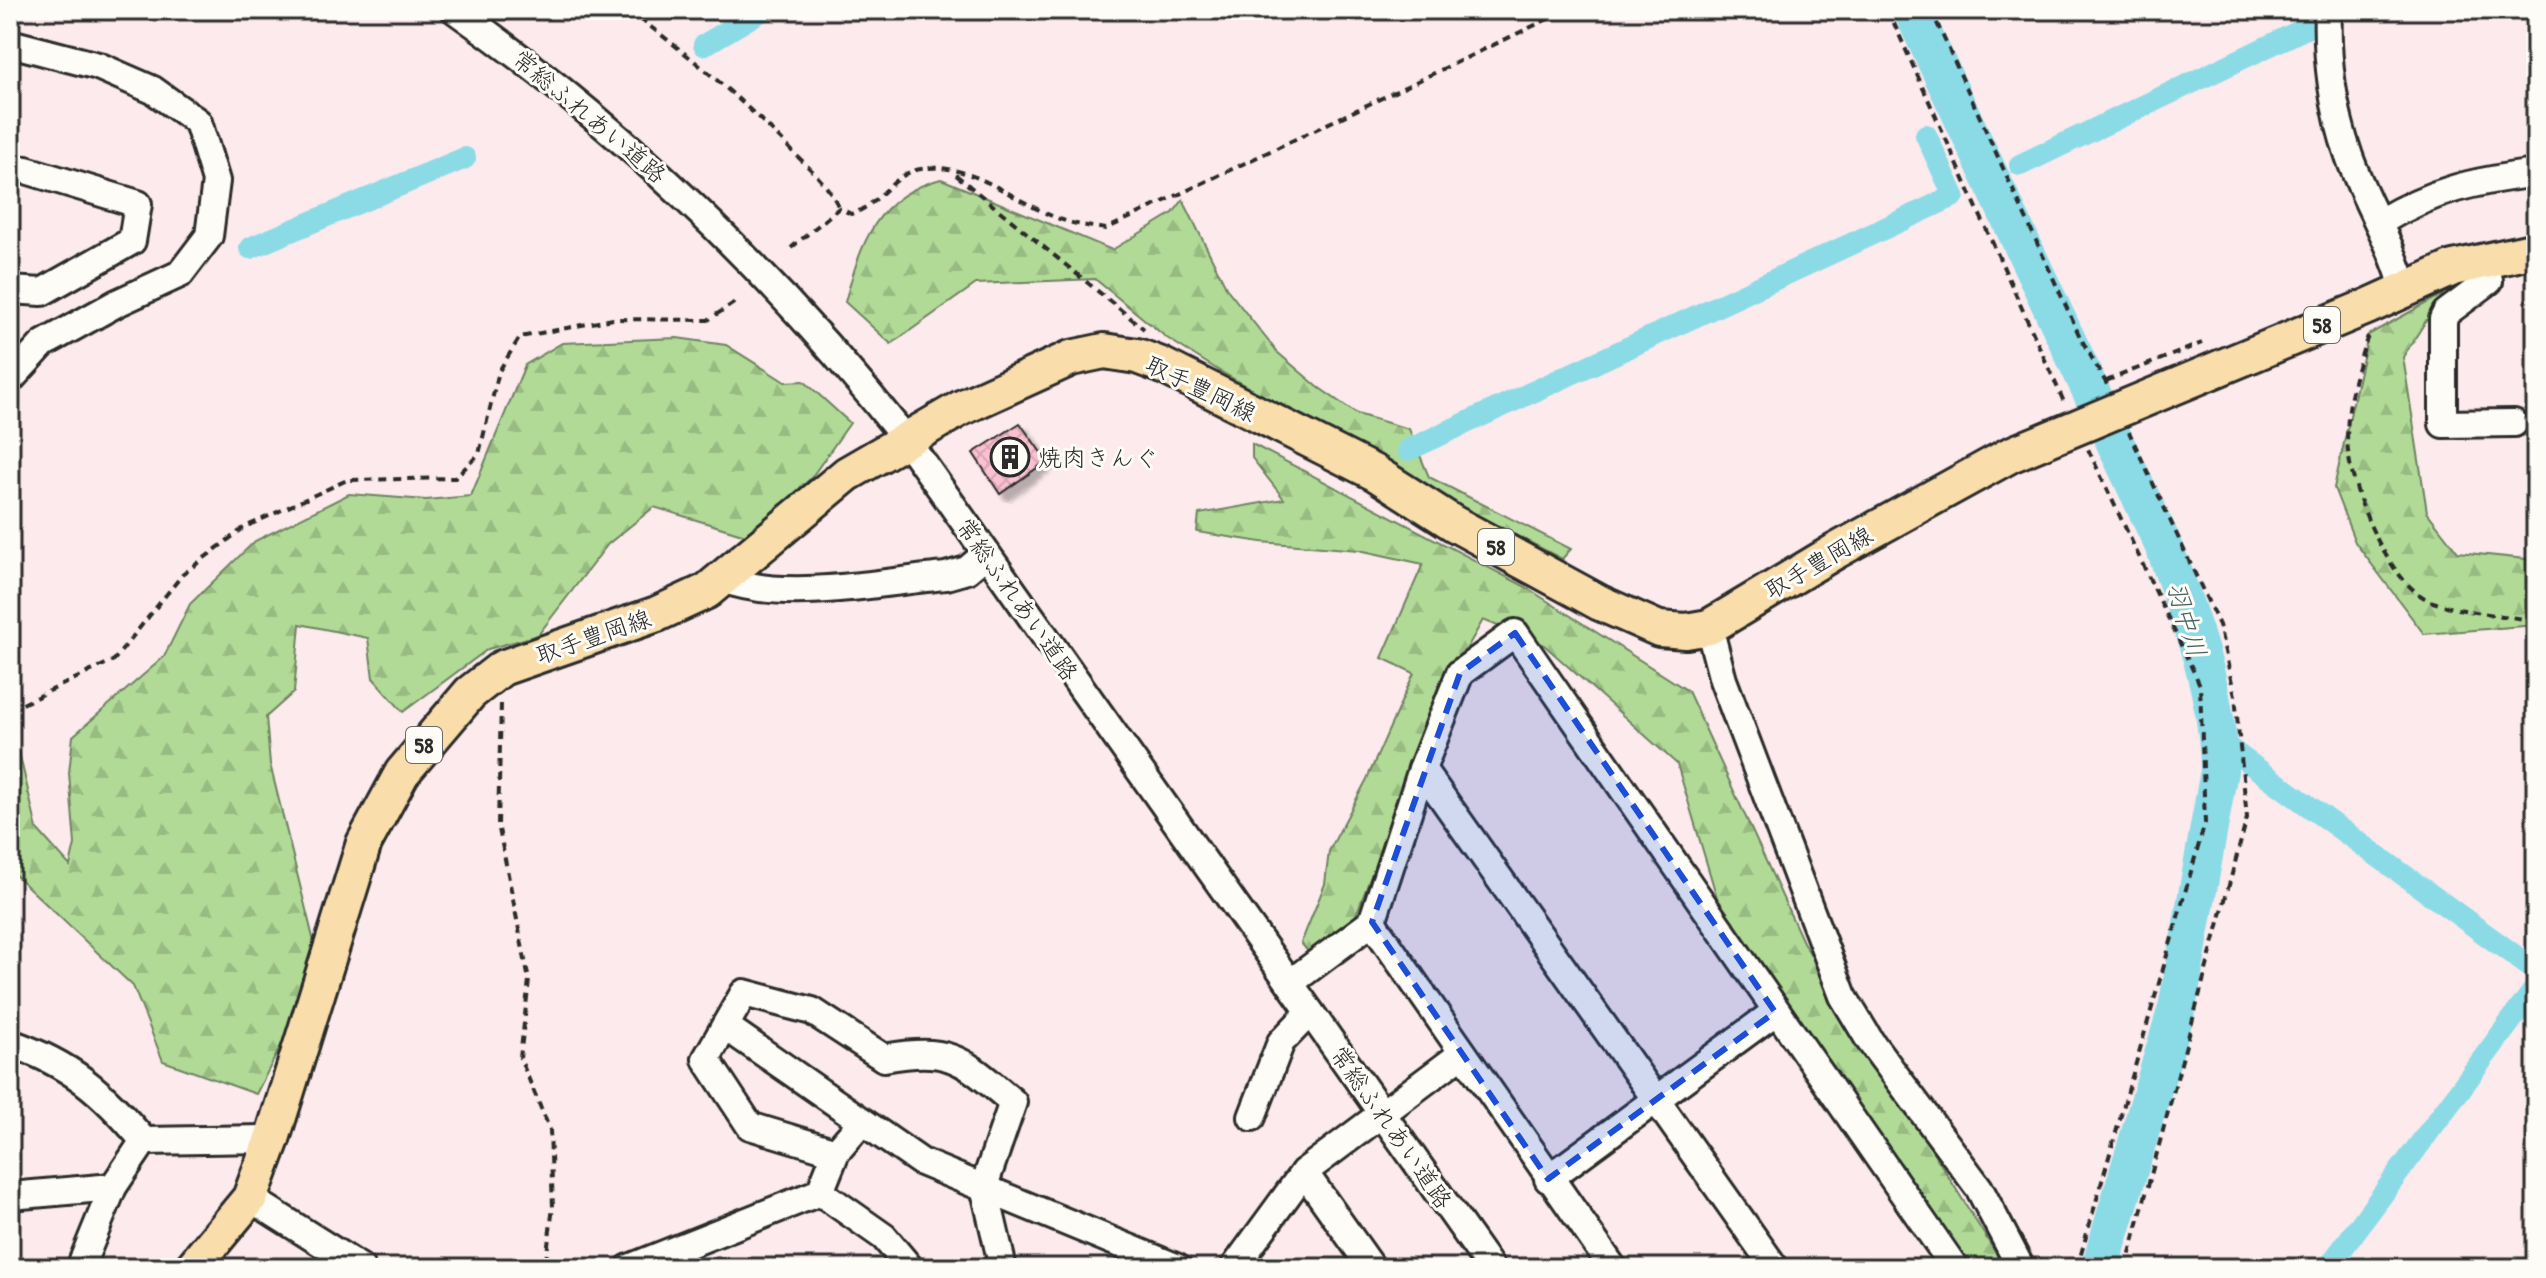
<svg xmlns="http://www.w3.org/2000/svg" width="2546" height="1278" font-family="'Patrick Hand','Klee One',sans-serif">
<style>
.forest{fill:url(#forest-firs);stroke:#6e8261;stroke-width:2}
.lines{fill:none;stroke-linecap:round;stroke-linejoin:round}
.canal{stroke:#8bdbe7;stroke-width:22}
.river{stroke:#8bdbe7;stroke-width:38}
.building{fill:url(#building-cross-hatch);stroke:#2b2b2b;stroke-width:2;filter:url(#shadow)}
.minor-casing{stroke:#2b2b2b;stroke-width:32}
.major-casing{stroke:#2b2b2b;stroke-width:40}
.path{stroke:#2b2b2b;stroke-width:4;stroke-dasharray:8 6;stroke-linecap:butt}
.minor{stroke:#fdfcf7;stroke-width:26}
.major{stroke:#f9deab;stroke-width:34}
.marked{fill:#1d4ed8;fill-opacity:0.2;stroke:#1d4ed8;stroke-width:6;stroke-dasharray:16 10;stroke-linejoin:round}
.labels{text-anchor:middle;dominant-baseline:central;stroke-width:6;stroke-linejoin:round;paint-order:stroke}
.shield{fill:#fdfcf7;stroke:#6a6a68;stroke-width:2}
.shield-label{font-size:22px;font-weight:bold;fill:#2b2b2b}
.street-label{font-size:24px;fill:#2b2b2b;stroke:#fdfcf7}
.poi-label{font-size:24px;fill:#2b2b2b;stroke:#fdfcf7;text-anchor:start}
.water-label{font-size:26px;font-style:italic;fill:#486063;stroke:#fdfcf7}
</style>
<defs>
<pattern id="forest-firs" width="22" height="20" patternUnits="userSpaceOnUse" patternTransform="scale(2)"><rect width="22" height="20" fill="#b1da97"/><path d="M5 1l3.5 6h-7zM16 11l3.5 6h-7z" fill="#98bb82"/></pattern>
<pattern id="building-cross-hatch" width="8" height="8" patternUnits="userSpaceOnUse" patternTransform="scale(2)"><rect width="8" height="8" fill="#fbc1d2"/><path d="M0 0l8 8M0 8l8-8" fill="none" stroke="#d7a6b4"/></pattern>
<filter id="shadow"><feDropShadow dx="7" dy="7" stdDeviation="2" flood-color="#0004"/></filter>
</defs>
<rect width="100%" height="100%" fill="#fceaec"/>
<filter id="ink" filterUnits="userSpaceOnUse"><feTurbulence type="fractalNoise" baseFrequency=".0125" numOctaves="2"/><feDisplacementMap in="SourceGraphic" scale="16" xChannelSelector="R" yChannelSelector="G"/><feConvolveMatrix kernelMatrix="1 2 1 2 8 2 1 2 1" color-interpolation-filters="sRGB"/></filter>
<g filter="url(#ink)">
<g class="forest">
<path d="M941,179L1112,250L1173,213L1183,200L1227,289L1277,352L1318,387L1357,414L1409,429L1429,477L1571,549L1562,559L1413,482L1218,370L1167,338L1095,279L976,284L891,344L845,302C861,243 876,196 941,179Z"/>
<path d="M2443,294L2403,357L2427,512L2458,552L2536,560V625L2424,634L2355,542L2334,488L2368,335Z"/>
<path d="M677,338L726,345L785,382L804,381L850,423L811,478L749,536L654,507L608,544L538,635L488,649L403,712L373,678L368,638L300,624L294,692L266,717L270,764L315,946L301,1007L256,1094L163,1061L133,986L10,870V754L19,752L37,829L70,866L75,844L69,773L73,736L164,657L190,604L255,541L349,494L426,500L471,496L525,365L562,343Z"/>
<path d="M1252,444L1524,586L1688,691L1803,942L1997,1255L1998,1268H1965L1724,921L1677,764L1543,644L1483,620L1443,690L1354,920L1310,954L1301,943L1325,884L1329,851L1367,779L1414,673L1382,658L1423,564L1359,550L1261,542L1197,532L1199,514L1284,499L1252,458Z"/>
</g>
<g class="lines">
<g class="canal">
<path d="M704,45L763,10"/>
<path d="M1956,122L1964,119"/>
<path d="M2020,165L2304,29"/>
<path d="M1990,179H1992"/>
<path d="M250,248L465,158"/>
<path d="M1408,450L1954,196L1926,135"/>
<path d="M2219,741L2536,971"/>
<path d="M2328,1268L2536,987"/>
</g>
<path class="river" d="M1912,10L2165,549C2191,620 2219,695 2219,771L2177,1008L2100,1268"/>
</g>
<path class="building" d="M1020,423L1047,461L1000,494L973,453Z"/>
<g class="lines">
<g class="minor-casing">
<g id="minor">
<path d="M455,10C627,131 774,274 905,438L1491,1268"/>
<path d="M2328,10C2326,58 2333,111 2349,156C2365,202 2391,241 2404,288"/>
<path d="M10,43L98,66L153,90L198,122L216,181L209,236L180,274L117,303L43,344L10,380"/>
<path d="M10,169L26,170L138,204L132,241L42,292L10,290"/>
<path d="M2380,222C2433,190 2475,181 2536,173"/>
<path d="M2485,260L2489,281L2446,313L2443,319V424L2514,423"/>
<path d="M723,579C786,603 878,582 946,576L967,570L986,554"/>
<path d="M1709,627L1723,680L1843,996L1870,1041L1979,1188L2021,1268"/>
<path d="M1422,769L1775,1268"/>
<path d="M1372,922L1613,1268"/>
<path d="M1290,983L1372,922L1422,769L1460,673L1515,633L1955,1268"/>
<path d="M725,1026L921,1162L1178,1268"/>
<path d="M10,1043C71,1064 103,1092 144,1141L272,1139"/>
<path d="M1252,1117L1281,1042L1310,1012"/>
<path d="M861,1123L836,1152L820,1192L884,1237L910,1268"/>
<path d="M836,1152L750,1126L706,1059L744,993L812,1011L884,1058C953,1046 962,1060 1013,1102L984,1186L1003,1268"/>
<path d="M1304,1172L1372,1268"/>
<path d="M1548,1179L1775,1012"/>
<path d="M10,1196L113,1187"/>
<path d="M250,1198L361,1268"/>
<path d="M80,1268L113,1187L144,1141"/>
<path d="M629,1268L820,1192"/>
<path d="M1234,1268L1304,1172L1463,1053"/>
</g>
</g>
<g class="major-casing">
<path id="major" d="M192,1268L250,1198L272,1139L364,843L402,773L470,693L502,668L657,614L707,591L847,474L961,408L1071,358L1104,351L1137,356L1161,365L1375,473L1453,523L1600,603L1659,629L1686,631L1709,627L1834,552L2010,455L2369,306L2453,268L2536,250"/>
</g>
<g class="path">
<path d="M628,10C687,53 742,99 793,152C810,169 829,185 839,208"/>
<path d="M1888,10L2064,402"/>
<path d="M1931,10L2080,337L2109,388"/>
<path d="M956,175L1144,329"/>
<path d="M791,248L839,208L851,214C877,207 892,176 916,170C964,158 1010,198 1052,216C1070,224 1087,226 1106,229L1567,10"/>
<path d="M2368,336C2355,371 2344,414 2348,451C2353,495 2389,586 2433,602C2464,613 2503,615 2536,621"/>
<path d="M2106,381L2202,343"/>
<path d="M501,704L498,824L529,980L520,1058L550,1130L553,1207L545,1268"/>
<path d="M10,710L114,660L182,575L245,527L347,480L455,478L479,454L499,371L520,337L613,319L708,320L737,301"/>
<path d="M2077,1268L2205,823L2200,685L2088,449"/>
<path d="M2126,1268L2247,818L2235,696L2219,625L2129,432"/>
</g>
<use href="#minor" class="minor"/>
<use href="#major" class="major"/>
</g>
</g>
<path class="marked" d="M1515,633L1775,1012L1548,1179L1372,922L1460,673Z"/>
<defs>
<g id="building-ring" transform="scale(2)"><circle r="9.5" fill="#fdfcf7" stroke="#2b2b2b" stroke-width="1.5"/><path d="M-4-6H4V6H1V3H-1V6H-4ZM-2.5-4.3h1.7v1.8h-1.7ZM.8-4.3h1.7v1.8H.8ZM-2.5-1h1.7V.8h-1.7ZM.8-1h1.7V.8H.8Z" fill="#2b2b2b"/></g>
</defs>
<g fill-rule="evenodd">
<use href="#building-ring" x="1010" y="457"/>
</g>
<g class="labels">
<g class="shield">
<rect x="2304" y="307" width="36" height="36" rx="6"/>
<rect x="1478" y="529" width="36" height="36" rx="6"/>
<rect x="406" y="727" width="36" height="36" rx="6"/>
</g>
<g class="shield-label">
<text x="2322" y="325">58</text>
<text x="1496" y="547">58</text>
<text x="424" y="745">58</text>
</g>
<g class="street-label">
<text transform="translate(590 116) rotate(40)">常総ふれあい道路</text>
<text transform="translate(1201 388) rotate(26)">取手豊岡線</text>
<text transform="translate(1818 562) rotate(-30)">取手豊岡線</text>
<text transform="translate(1018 599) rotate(55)">常総ふれあい道路</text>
<text transform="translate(593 636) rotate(-19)">取手豊岡線</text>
<text transform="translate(1392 1127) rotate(55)">常総ふれあい道路</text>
</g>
<g class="poi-label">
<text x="1038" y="457">焼肉きんぐ</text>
</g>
<g class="water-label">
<text transform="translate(2187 619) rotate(73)">羽中川</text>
</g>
</g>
<rect width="2546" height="1278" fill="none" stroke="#fdfcf7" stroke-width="40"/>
<rect x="20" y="20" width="2506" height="1238" fill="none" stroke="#2b2b2b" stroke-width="3" filter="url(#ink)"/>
</svg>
